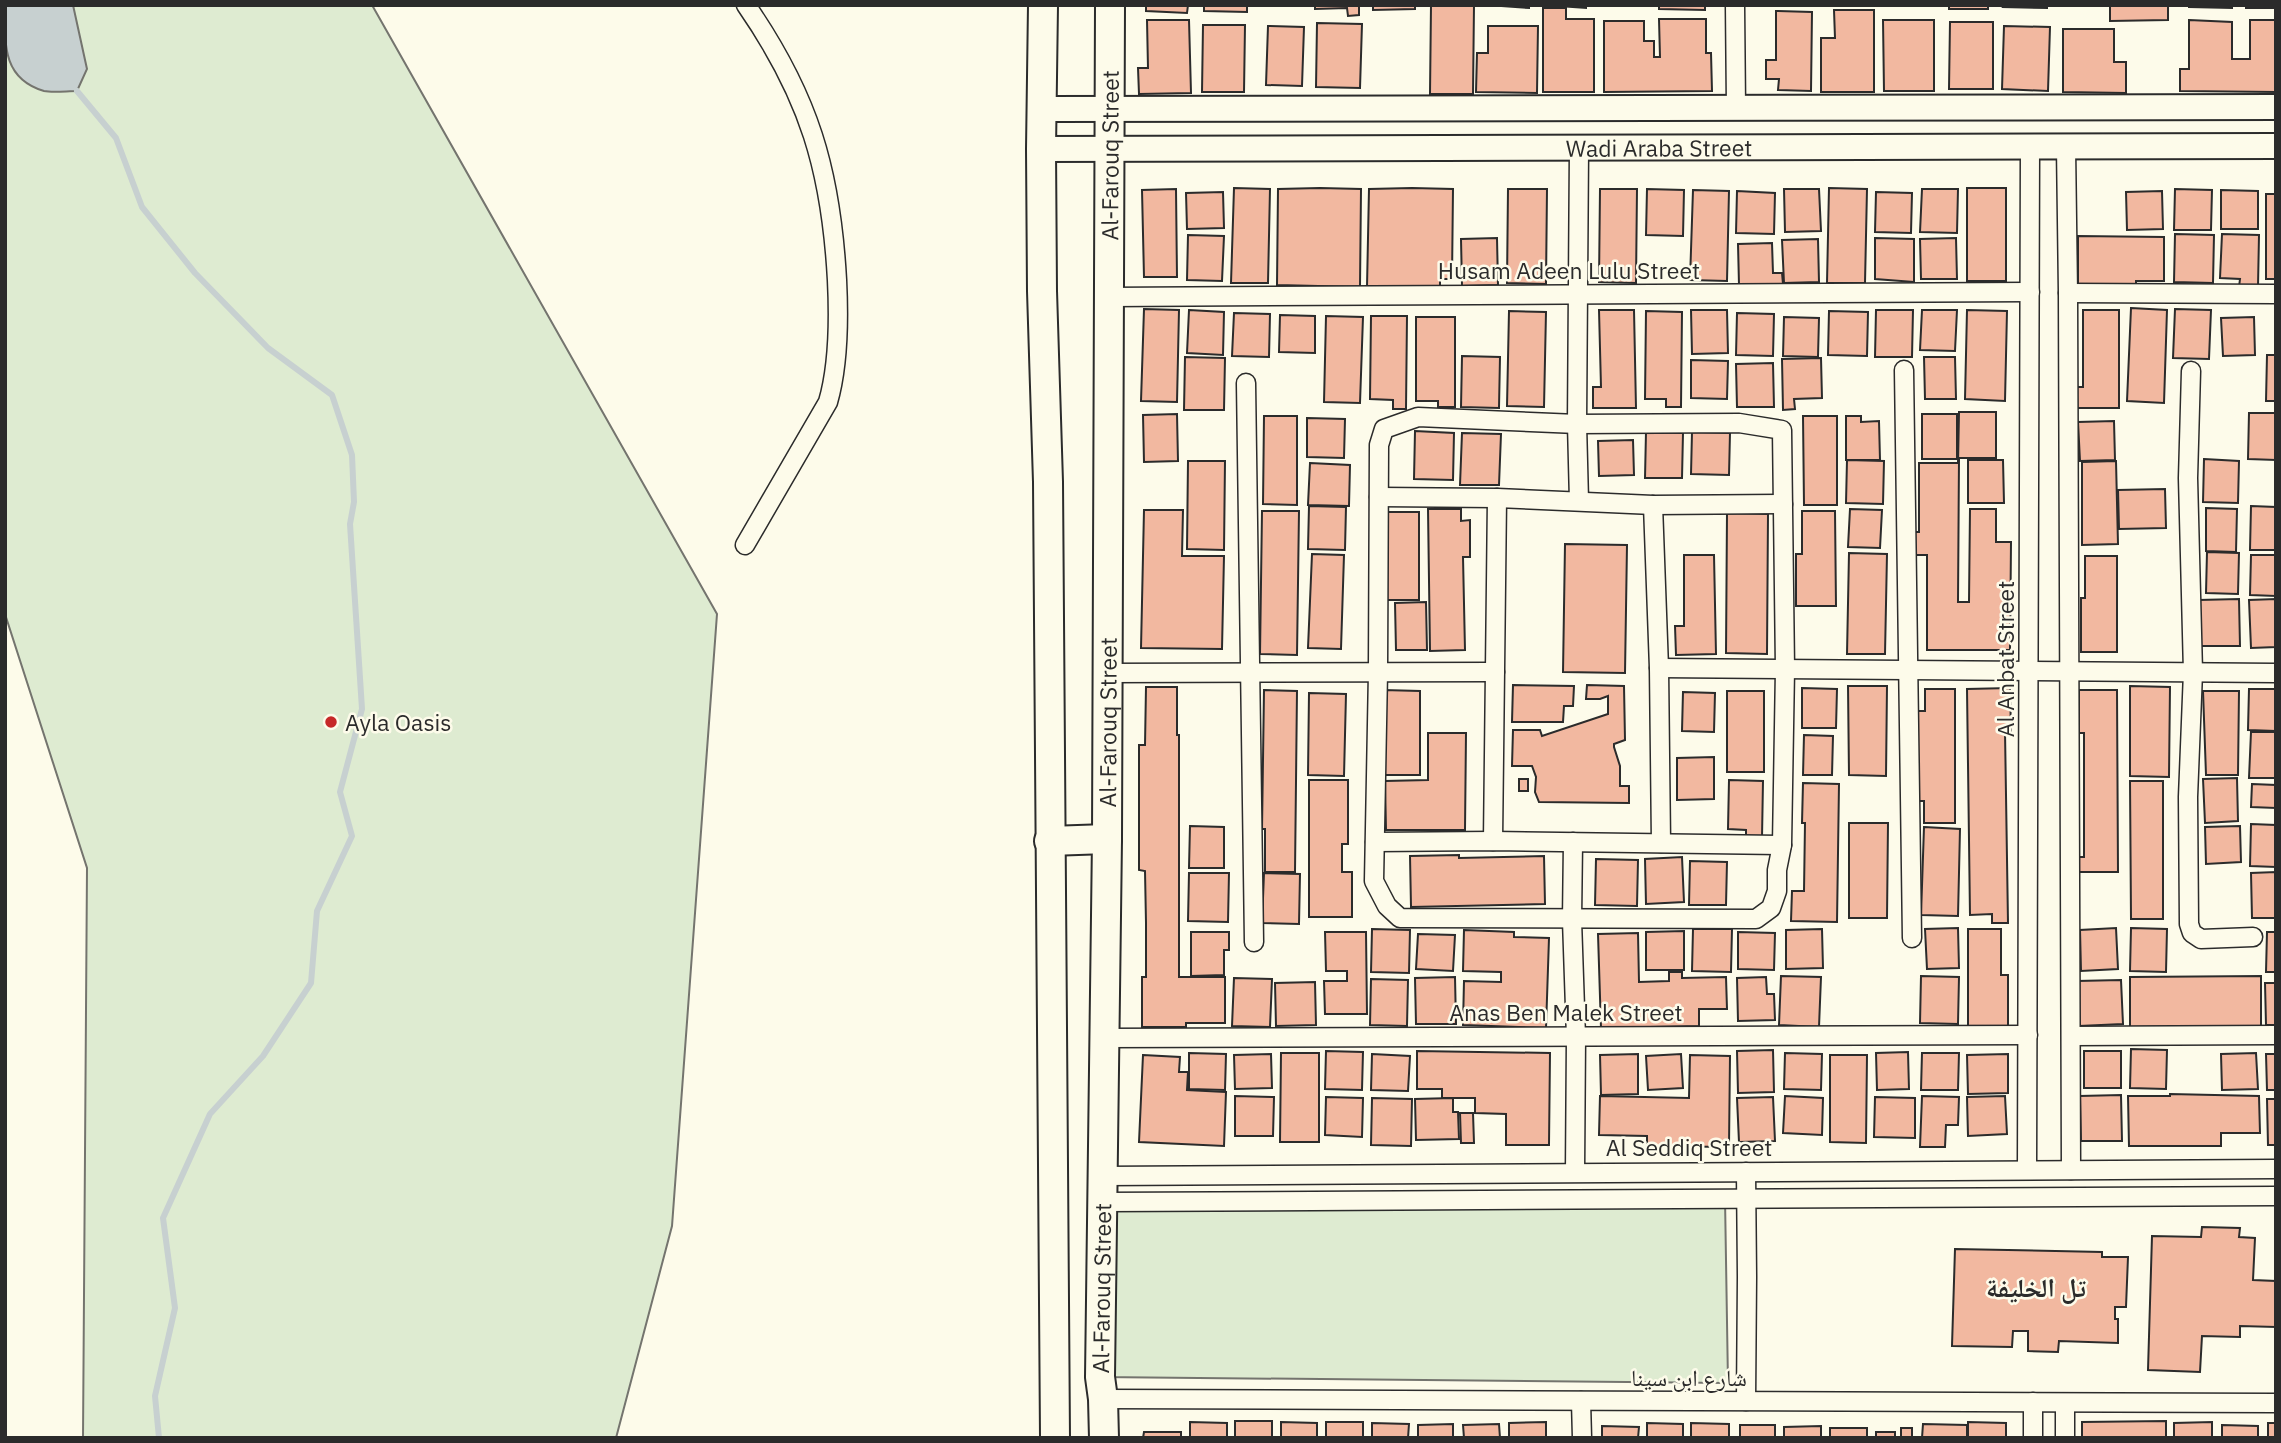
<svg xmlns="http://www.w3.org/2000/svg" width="2281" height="1443" font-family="'IBM Plex Sans','Noto Naskh Arabic',sans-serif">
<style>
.green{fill:#deebd1;stroke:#74746e;stroke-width:2}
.water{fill:#c7d0d0;stroke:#74746e;stroke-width:2}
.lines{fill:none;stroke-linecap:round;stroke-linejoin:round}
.stream{stroke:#c7d0d0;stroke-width:6}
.building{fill:#f2b8a0;stroke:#2b2b2b;stroke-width:2}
.minor-casing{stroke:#2b2b2b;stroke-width:21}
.secondary-casing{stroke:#2b2b2b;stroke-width:28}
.primary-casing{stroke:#2b2b2b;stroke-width:32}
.minor{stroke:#fdfbea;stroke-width:18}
.secondary{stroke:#fdfbea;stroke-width:24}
.primary{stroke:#fdfbea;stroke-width:28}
.poi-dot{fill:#c62828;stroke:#fdfbea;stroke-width:2.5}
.labels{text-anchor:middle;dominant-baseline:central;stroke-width:5;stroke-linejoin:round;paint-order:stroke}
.street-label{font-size:23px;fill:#2b2b2b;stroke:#fdfbea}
.poi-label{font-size:23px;fill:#2b2b2b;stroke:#fdfbea;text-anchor:start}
.quarter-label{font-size:26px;font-weight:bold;fill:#2b2b2b;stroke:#fdfbea}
</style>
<rect width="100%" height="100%" fill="#fdfbea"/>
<g class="green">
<path d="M5,5H372L717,614L672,1226L616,1438H83L87,868L5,614Z"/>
<path d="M1725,1198L1728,1383L1100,1377L1104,1202Z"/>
</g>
<path class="water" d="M5,5H73L87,69L77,91C67,91 53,93 44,91C1,78 5,42 5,5Z"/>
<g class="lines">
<path class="stream" d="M77,91L116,138L142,207L195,273L268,348L332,395L352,455L354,502L350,524L362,709L340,792L352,836L317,911L311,983L263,1056L210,1114L163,1218L175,1308L155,1396L159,1438"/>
</g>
<g class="building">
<path d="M1146,5H1188L1187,13L1146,11Z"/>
<path d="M1204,5H1247V12L1204,11Z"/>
<path d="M1315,5H1359V15L1348,16L1347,8L1315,9Z"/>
<path d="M1373,5H1415V9L1373,10Z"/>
<path d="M1431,5H1474L1473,94H1430Z"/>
<path d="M1487,5H1529V8Z"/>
<path d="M1544,5H1586V8Z"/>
<path d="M1659,5H1705V10L1659,9Z"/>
<rect x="1949" y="5" width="39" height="4"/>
<path d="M2004,5H2047V8L2003,7Z"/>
<path d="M2110,5H2168V20L2110,21Z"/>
<path d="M2189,5H2232V8L2189,7Z"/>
<rect x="2246" y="5" width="30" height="3"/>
<path d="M1543,8H1566V19H1594V92H1543Z"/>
<path d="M1834,10H1874V92H1821V38H1835Z"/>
<path d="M1776,11L1812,12L1811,91L1778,90L1779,79H1766V60H1776Z"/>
<path d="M1659,19H1706V53H1711L1712,91L1604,92V21H1644V41H1654V57H1660Z"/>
<path d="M1147,20H1189L1191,93L1139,94L1138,68H1148Z"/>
<path d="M1883,20H1934V91H1884Z"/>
<path d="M2189,20L2232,22V59H2250V20H2276V92L2180,91V69H2189Z"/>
<path d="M1950,22H1993V89H1949Z"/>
<path d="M1317,23L1362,24L1360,88L1316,87Z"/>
<path d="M1203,25H1245L1244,92H1202Z"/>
<path d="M1268,26L1304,27L1302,86L1266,85Z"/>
<path d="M1488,26H1538L1537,93L1476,92L1477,53H1488Z"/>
<path d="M2004,26L2050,27L2048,91L2002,89Z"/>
<path d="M2063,29H2114V62H2126V93L2063,92Z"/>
<path d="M1234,188L1270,189L1268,283H1231Z"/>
<path d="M1320,188L1361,189L1360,287L1277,285L1278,189Z"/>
<path d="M1412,188L1453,189L1452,279H1440V288L1367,287L1369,189Z"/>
<path d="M1829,188L1867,189L1865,283H1827Z"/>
<rect x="1967" y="188" width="39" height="93"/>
<path d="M1176,189L1177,277H1144L1142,190Z"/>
<path d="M1508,189H1547L1546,284L1507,283Z"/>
<path d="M1600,189H1637L1636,283L1599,282Z"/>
<path d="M1647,189L1684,190L1683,236L1646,235Z"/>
<path d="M1784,189H1819L1821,231L1785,232Z"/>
<path d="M1922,189H1958L1957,233L1920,232Z"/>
<path d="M2175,189L2212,190L2211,230H2174Z"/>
<path d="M1693,190L1729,191L1727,281L1690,280Z"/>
<path d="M2221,190L2258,191V229H2221Z"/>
<path d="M1737,191L1775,193L1774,234L1736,233Z"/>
<path d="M2162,191L2163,229L2127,230L2126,192Z"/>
<path d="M1223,192L1224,228L1187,229L1186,193Z"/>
<path d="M1876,192L1912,193L1911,233L1875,232Z"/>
<rect x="2266" y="194" width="10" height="85"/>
<path d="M2175,234L2214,235L2213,283L2174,282Z"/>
<path d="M2222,234L2259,235L2258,287H2239L2240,279L2220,278Z"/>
<path d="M1188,235L1224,236L1222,281L1187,280Z"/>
<path d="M2078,236L2164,237V281H2136V285H2078Z"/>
<path d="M1497,238L1498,285L1462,286L1461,239Z"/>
<path d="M1875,238L1914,239V282L1875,279Z"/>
<path d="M1956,238L1957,279H1921L1920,239Z"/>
<path d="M1818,239L1819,282L1784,283L1782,240Z"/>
<path d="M1772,243L1773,273H1782L1783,284L1739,285L1738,244Z"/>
<path d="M2131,308L2167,310L2164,403L2127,401Z"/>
<path d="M1144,309L1179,310L1177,402L1141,401Z"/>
<path d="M2175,309L2211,310L2209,359L2173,358Z"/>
<path d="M1189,310L1224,312L1223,355L1187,353Z"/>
<path d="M1599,310H1634L1636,408H1593V387H1601Z"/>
<path d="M1691,310H1727L1728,353L1692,354Z"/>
<path d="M1876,310H1913L1912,357H1875Z"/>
<path d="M1922,310H1957L1955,351L1920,350Z"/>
<path d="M1967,310L2007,311L2005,401L1965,399Z"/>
<path d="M2083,310H2119V408H2076V387H2083Z"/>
<path d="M1509,311L1546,312L1544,407L1507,406Z"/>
<path d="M1646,311L1682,312L1681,407H1666V399H1645Z"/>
<path d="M1829,311L1868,312L1867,356L1828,355Z"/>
<path d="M1234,313L1270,314L1269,357L1232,356Z"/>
<path d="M1737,313L1774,314L1773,356L1736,355Z"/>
<path d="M1280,315L1315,316V353L1279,352Z"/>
<path d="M1326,316L1363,317L1360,403L1324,402Z"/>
<path d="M1371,316H1407L1406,409H1393V400L1370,399Z"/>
<path d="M1416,317H1455V407H1438V401H1416Z"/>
<path d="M1784,317L1819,318L1818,357L1783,356Z"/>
<path d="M2254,317L2255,355L2223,356L2221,318Z"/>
<path d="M2267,355H2276V401H2266Z"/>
<path d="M1462,356L1500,357L1499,408L1461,407Z"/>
<path d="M1185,357L1225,358L1224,410H1184Z"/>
<path d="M1924,357H1955L1956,399H1925Z"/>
<path d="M1821,358L1822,398L1794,399L1795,409L1783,410L1782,359Z"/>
<path d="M1691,360L1728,361L1727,399L1691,398Z"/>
<path d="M1773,363L1774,407H1737L1736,364Z"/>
<path d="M1959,412H1996V458H1959L1958,602H1969L1970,509H1996V542H2011L2010,650H1927V555H1914V532H1919V463H1958Z"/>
<path d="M2249,413H2276V460L2248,459Z"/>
<path d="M1177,414L1178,461L1144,462L1143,415Z"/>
<rect x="1922" y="414" width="35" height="45"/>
<path d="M1264,416H1297V505L1263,504Z"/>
<path d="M1803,416H1837V505H1804Z"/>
<path d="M1846,416H1861V422L1879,421L1880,460H1846Z"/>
<path d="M1307,418L1345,419L1344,458L1307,457Z"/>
<path d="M2114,421L2115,460L2080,461L2078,422Z"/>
<path d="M1415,431L1454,433L1453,480L1414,479Z"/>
<path d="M1646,432L1683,433L1682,478H1645Z"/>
<path d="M1692,432L1730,433L1729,475L1691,474Z"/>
<path d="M1462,433L1501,434L1499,485H1460Z"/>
<path d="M1633,440L1634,475L1599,476L1598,441Z"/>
<path d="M2204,459L2239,461L2238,503L2203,502Z"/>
<path d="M1847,460L1884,461L1883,504L1846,503Z"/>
<path d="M1968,460H2003L2004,503H1968Z"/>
<path d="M1188,461H1225L1224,550L1187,549Z"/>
<path d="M2116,461L2118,544L2082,545V462Z"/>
<path d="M1310,463L1350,465L1349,506L1308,505Z"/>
<path d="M2165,489L2166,528L2119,529L2118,490Z"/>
<path d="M1309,506L1346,507L1345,550L1308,549Z"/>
<path d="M2251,506L2276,507V550H2250Z"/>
<path d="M2206,508L2237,509L2236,552L2206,551Z"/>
<path d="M1428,509H1461V521L1470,520V557H1463L1465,650L1430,651Z"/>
<path d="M1850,509L1882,510L1880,548L1848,547Z"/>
<path d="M1144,510H1183L1182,556H1224L1222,649L1141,648Z"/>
<path d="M1262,511H1299L1297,655L1260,654Z"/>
<path d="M1802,511H1835L1836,606H1796V554H1802Z"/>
<rect x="1384" y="512" width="35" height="88"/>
<path d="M1727,513L1768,514L1767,654L1726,653Z"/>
<path d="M1565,544L1627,545L1625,673L1563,672Z"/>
<path d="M2207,552L2239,553L2238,594L2206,593Z"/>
<path d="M1849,553L1887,554L1885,654H1847Z"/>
<path d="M1312,554L1344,555L1341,649L1308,648Z"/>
<path d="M1684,555H1714L1716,654L1676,655L1675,626H1684Z"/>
<path d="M2251,555H2276V596L2250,595Z"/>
<path d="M2085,556H2117V652H2081V598H2085Z"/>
<path d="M2239,599L2240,646H2200L2199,600Z"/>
<path d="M2276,599V647L2251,648L2249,600Z"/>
<path d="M1426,602L1427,650H1396L1395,603Z"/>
<path d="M1513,685L1574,686L1573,706H1564L1563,722H1512Z"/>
<path d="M1587,685L1624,686L1625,740L1614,744V747L1620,766V786H1629V803L1539,802L1535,792L1536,777L1532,766H1512L1513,730H1540L1542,736L1608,714V696L1600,699H1586Z"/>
<path d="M1848,686H1887L1886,776L1849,775Z"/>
<path d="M2130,686L2170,687L2169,777L2130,776Z"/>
<path d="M1146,687H1177V735H1179V977H1225V1023H1186V1027H1142V977H1146V923L1145,871L1139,870V745H1145Z"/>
<path d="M1802,688L1837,689L1836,728H1802Z"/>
<path d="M2010,688L2011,731H2005L2008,923H1992V914L1970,915L1967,689Z"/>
<path d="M1925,689H1955V823H1924V801H1916V711H1925Z"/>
<path d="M2249,689H2276V731L2248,730Z"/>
<path d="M1264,690L1297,691L1295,872H1265V829H1262Z"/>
<path d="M1383,690L1420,691V775H1382Z"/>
<path d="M2079,690H2117L2118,872H2077L2076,857H2084V733H2079Z"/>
<rect x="1727" y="691" width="37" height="81"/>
<path d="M2203,691H2239L2238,775H2206Z"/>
<path d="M1683,692L1715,693L1714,732L1682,731Z"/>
<path d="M1309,693L1346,694L1344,776L1308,775Z"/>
<path d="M2251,732H2276V778H2249Z"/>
<path d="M1428,733H1466L1465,830H1386L1385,781L1428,780Z"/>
<path d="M1804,735L1833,736L1832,775H1803Z"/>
<path d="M1714,757V799L1677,800V758Z"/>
<path d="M2237,778L2238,821L2205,823L2203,779Z"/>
<rect x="1519" y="779" width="9" height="12"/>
<path d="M1309,780H1348V844H1342V872H1352V917H1309Z"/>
<path d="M1729,780L1763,781L1762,838H1746V830L1728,829Z"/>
<path d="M2130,781H2163V919H2131Z"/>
<path d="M1803,783L1839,784L1837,922L1791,921L1792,891H1804L1805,823H1802Z"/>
<path d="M2252,784L2276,785V808L2251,807Z"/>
<path d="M1849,823H1888L1887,918H1849Z"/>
<path d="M2251,824L2276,825V867L2250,866Z"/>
<path d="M1190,826L1224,827V868H1189Z"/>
<path d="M2240,826L2241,862L2206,864L2205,827Z"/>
<path d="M1924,827L1960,829L1958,916L1921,915Z"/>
<path d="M1459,855V858L1544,856L1545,904L1411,907L1410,856Z"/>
<path d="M1682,857L1684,902L1646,904L1645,859Z"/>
<path d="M1596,859L1638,860L1637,906L1595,905Z"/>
<path d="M1690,861L1727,862L1726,905H1689Z"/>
<path d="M2276,872V918H2252L2251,873Z"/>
<path d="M1189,873H1229L1228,922L1188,921Z"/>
<path d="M1264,873L1300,874L1299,924L1262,923Z"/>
<path d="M1958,928L1959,968L1927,969L1925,929Z"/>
<path d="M2116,928L2118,969L2081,971L2080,930Z"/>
<path d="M2131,928L2167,929L2166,972L2130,971Z"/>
<path d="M1372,929L1410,930L1409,973L1371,972Z"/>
<path d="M1693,929H1732L1731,972L1692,971Z"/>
<path d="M1822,929L1823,968L1786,969V930Z"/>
<path d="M1968,929H2001V975H2008V1026H1968Z"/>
<path d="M1464,930L1514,932V937L1549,938L1546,1028L1463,1025L1464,981L1501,982V972L1463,971Z"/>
<path d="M1684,931V970H1646V932Z"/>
<path d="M1191,932H1229V950H1224V975L1191,976Z"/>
<path d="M1325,932H1366L1367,1014H1325L1324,981H1347V971H1326Z"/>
<path d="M1738,932L1775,933L1774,970L1738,969Z"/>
<path d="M2267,932H2276V972H2266Z"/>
<path d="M1638,933L1639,982L1669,981V972H1682V978L1726,977L1727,1009H1699V1026L1601,1028L1598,934Z"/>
<path d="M1418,934L1455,935L1453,971L1416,969Z"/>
<path d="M1781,976L1821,977L1819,1027L1779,1025Z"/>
<path d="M1921,976L1959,977L1958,1024L1920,1023Z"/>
<path d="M2261,976V1026L2130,1027V977Z"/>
<path d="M1455,977L1456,1024H1416L1415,978Z"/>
<path d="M1766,977L1767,994H1774L1775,1020L1738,1021L1737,978Z"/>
<path d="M1234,978L1272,979L1270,1027L1232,1026Z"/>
<path d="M1371,979L1408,980L1407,1026L1370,1025Z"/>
<path d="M2121,980L2123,1024L2079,1026L2077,981Z"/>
<path d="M1315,982L1316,1025L1276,1026L1275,983Z"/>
<path d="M2265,983H2276V1025H2266Z"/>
<path d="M2131,1049L2167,1050L2166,1089L2130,1088Z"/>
<path d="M1773,1050L1774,1092L1738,1093L1737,1051Z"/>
<path d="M1326,1051L1363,1052L1362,1090L1325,1089Z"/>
<path d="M1417,1051L1550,1053L1549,1145H1506V1114L1475,1113V1098H1442V1089H1417Z"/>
<rect x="2084" y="1051" width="37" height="37"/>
<path d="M1908,1052L1909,1089L1877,1090L1876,1053Z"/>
<path d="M1189,1053L1226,1054L1225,1090L1189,1089Z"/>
<path d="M1281,1053H1319V1142H1280Z"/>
<path d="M1785,1053L1822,1054L1821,1090L1784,1089Z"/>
<path d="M1922,1053H1959L1958,1090H1921Z"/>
<path d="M2256,1053L2258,1089L2222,1090L2221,1054Z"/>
<path d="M1271,1054L1272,1088L1235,1089L1234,1055Z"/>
<path d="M1372,1054L1410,1056L1408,1091L1371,1090Z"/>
<path d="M1638,1054V1094L1601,1095L1600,1055Z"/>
<path d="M1681,1054L1683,1088L1648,1090L1646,1056Z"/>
<path d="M2008,1054V1093L1968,1094L1967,1055Z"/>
<path d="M2266,1054H2276V1090H2267Z"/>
<path d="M1143,1055L1180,1057L1179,1072H1188L1187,1090L1226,1092L1224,1146L1139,1142Z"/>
<path d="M1690,1055L1730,1056L1729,1147L1647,1146V1136L1599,1135L1600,1096L1689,1098Z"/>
<path d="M1830,1055H1867L1866,1143L1830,1142Z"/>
<path d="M2170,1094L2259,1096L2260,1133H2221V1146H2129L2128,1096H2170Z"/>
<path d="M2121,1095L2122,1141H2081L2080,1096Z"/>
<path d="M1235,1096L1274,1097L1273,1136H1235Z"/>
<path d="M1785,1096L1823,1098L1822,1135L1783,1133Z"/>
<path d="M1922,1096L1959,1097L1958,1125H1946L1945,1147H1920Z"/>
<path d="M2005,1096L2007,1134L1968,1136L1967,1097Z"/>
<path d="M1326,1097L1363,1098L1362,1137L1325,1135Z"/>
<path d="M1773,1097L1775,1141L1739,1142L1737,1098Z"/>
<path d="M1875,1097L1915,1098V1138L1874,1137Z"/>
<path d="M1372,1098L1412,1099L1411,1146L1371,1145Z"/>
<path d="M1453,1098V1112H1458L1459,1139L1416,1140L1415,1099Z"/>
<path d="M2267,1099H2276V1145H2268Z"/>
<path d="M1460,1113H1473L1474,1143H1461Z"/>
<path d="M2202,1227L2240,1228L2239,1237L2255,1238L2253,1280L2276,1281V1327L2240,1326V1337L2202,1336L2200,1372L2148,1370L2152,1236L2201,1237Z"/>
<path d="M1955,1249L2102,1252V1257H2128L2126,1307H2115V1319H2118V1343L2059,1341L2058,1352L2028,1351V1331H2013L2012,1347L1952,1346Z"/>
<rect x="1235" y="1421" width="37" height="17"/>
<path d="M2166,1421V1438H2082V1422Z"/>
<path d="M1190,1422L1227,1423V1438H1190Z"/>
<path d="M1281,1422L1317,1423V1438H1281Z"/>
<rect x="1326" y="1422" width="37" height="16"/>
<path d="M1546,1422V1438H1509V1423Z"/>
<path d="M1968,1422L2006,1423V1438H1968Z"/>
<path d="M2212,1422V1438H2174V1423Z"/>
<path d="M1372,1423L1409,1424L1408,1438H1372Z"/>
<path d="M1647,1423L1683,1424V1438H1647Z"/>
<path d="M1691,1423L1729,1424V1438H1691Z"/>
<rect x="2268" y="1423" width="8" height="15"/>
<path d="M1453,1424V1438H1418V1425Z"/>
<path d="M1499,1424L1500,1438H1464L1463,1425Z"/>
<path d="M1923,1424L1967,1425V1438H1922Z"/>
<rect x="1740" y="1425" width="35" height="13"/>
<path d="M2222,1425L2258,1426V1438H2222Z"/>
<path d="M1602,1426L1639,1427L1638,1438H1602Z"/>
<path d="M1821,1426V1438H1784V1427Z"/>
<rect x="1830" y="1428" width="37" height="10"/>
<rect x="1901" y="1428" width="11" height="10"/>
<path d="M1144,1432H1181V1438H1143Z"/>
<rect x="1876" y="1432" width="19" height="6"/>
</g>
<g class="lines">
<g class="minor-casing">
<g id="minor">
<path d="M1735,5L1736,108"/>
<path d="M2066,147L2068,293L2071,1170"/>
<path d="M1579,148L1577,424L1579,501"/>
<path d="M2068,293L2276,294"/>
<path d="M1108,297L2030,292"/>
<path d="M1904,370L1912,938"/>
<path d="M2191,371L2188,478L2193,672L2188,797L2189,924L2192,933L2201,939L2253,937"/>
<path d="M1246,383L1254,942"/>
<path d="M1418,417L1577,424L1739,423L1782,430L1785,669L1782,845L1777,870V891L1771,908L1756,919L1400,918L1387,906L1374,881L1378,672L1379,445L1384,429Z"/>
<path d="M1379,497L1497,498L1653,505L1783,504"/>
<path d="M1653,505L1659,668L1661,843"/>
<path d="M745,545L828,402C839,364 839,320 837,280C831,170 809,96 746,5"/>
<path d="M1659,668L2276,673"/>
<path d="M1107,673L1495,672"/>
<path d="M1493,841L1497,498"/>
<path d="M1375,842L1493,841L1782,845"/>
<path d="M1573,842L1572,920L1576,1037L1575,1172"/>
<path d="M2073,1036L2276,1035"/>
<path d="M1104,1038L2028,1035"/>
<path d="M2027,1170L2030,147"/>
<path d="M1103,1176L2276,1169"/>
<path d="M1104,1202L2276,1196"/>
<path d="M1103,1399L2276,1403"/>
<path d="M1581,1401L1582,1438"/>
<path d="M1746,1401L1747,1277L1746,1172"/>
<path d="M2033,1402V1438"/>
<path d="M2065,1403V1438"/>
</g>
</g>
<g class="secondary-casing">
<g id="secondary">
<path d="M1043,109L2276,107"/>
<path id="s1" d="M1041,149L2276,146"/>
</g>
</g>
<g class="primary-casing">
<g id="primary">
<path d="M1043,5L1041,149L1042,291L1048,482L1055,1438"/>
<path d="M1049,841L1107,839"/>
<path id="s2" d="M1104,1438L1103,1399L1100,1377L1107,839L1110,5"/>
</g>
</g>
<use href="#minor" class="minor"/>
<use href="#secondary" class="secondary"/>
<use href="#primary" class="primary"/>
</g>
<circle class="poi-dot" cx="331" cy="722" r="7"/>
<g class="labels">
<g class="street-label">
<text stroke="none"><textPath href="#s1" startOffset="618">Wadi Araba Street</textPath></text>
<text stroke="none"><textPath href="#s2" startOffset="1283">Al-Farouq Street</textPath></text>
<text x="1569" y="270">Husam Adeen Lulu Street</text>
<text transform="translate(2005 659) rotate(-90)">Al Anbat Street</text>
<text stroke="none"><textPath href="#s2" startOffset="716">Al-Farouq Street</textPath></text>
<text x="1566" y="1012">Anas Ben Malek Street</text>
<text x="1689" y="1147">Al Seddiq Street</text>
<text stroke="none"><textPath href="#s2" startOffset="150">Al-Farouq Street</textPath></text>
<text x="1689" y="1377">شارع ابن سينا</text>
</g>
<g class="poi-label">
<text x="345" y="722">Ayla Oasis</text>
</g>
<g class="quarter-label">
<text x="2036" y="1287">تل الخليفة</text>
</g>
</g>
<rect width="2281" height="1443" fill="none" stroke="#2b2b2b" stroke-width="14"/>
</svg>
